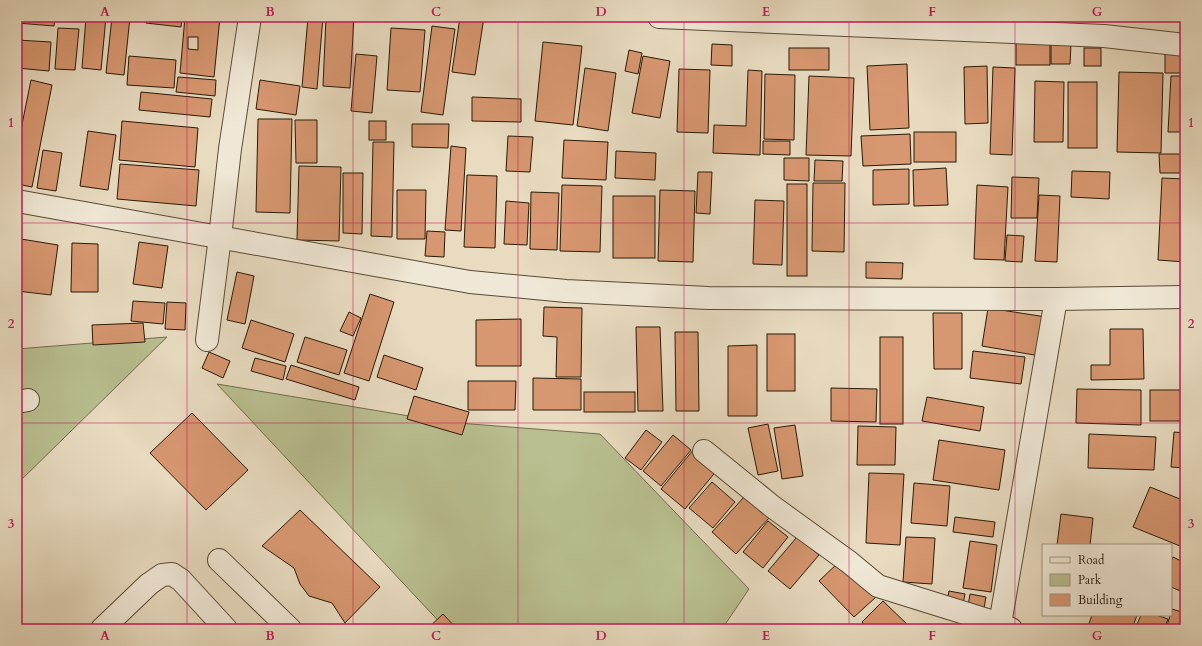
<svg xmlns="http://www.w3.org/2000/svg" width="1202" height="646" font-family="Cardo,serif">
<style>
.green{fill:#b9bf90;stroke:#716c4b}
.building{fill:#d79770;stroke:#291906;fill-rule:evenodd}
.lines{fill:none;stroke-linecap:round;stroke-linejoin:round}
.minor-casing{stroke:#594a34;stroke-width:24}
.minor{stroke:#f0e8d6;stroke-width:22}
.grid{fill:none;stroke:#c2185b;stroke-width:1;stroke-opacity:0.55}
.neatline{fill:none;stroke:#c2185b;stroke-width:1.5}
.grid-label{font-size:13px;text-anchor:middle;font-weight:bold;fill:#c2185b}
</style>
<rect width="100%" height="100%" fill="#e8dbc0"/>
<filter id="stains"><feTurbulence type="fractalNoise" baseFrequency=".005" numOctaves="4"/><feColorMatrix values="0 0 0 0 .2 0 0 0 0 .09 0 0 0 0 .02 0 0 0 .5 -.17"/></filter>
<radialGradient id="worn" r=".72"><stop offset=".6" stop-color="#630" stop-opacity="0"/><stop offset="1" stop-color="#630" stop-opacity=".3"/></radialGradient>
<g class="green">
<path d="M167,337L17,484V349Z"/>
<path d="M217,384L445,422L600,434L749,589L722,629H446Z"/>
</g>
<g class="building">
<path d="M18,17H55L54,26L17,23Z"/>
<path d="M86,17H106L101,70L82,68Z"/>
<path d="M112,17H130L124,75L106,73Z"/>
<path d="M147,17H182L181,27L146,23Z"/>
<path d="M185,17H220L214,77L180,73ZM188,37H198V50L188,49Z"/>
<path d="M308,17H323L317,89L302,87Z"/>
<path d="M326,17H354L350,88L323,86Z"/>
<path d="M460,17H484L475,75L452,72Z"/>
<path d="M432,26L455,29L443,115L421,112Z"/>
<path d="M58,28L79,29L75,70L55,69Z"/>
<path d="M391,28L425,30L420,92L387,90Z"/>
<path d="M17,40L51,42L49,71L17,68Z"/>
<path d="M543,42L582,46L573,125L535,121Z"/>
<rect x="1016" y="43" width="34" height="22"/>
<path d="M712,44L732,45V66L711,65Z"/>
<path d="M1051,44H1071L1070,64H1051Z"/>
<rect x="789" y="48" width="40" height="22"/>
<rect x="1084" y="48" width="17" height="18"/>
<path d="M1165,49L1185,50V73H1165Z"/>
<path d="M629,50L642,53L638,74L625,71Z"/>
<path d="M356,54L377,56L372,113L351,111Z"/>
<path d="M129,56L176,60L174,88L127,85Z"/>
<path d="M643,56L670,61L660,118L632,113Z"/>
<path d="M907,64L909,128L870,130L867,66Z"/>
<path d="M987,66L988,123L965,124L964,67Z"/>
<path d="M993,67L1015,68L1012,155L990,154Z"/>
<path d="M585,68L616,73L608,131L577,126Z"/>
<path d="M679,69L710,70L708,133L677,132Z"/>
<path d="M748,70L762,71L760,155L713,153L714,125L746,126Z"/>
<path d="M1119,72L1163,73L1161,153L1117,152Z"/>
<path d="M765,74L795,75L794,140L764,139Z"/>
<path d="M809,76L854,78L851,156L806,155Z"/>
<path d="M1171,76H1185V132H1168Z"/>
<path d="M178,77L216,80L215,96L176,92Z"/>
<path d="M31,80L52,85L32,187L17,184V149Z"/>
<path d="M260,80L300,86L296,115L256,109Z"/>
<path d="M1035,81L1064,82L1063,142H1034Z"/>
<rect x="1068" y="82" width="29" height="66"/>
<path d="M141,92L212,99L210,117L139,110Z"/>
<path d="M472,97L521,99V122L472,121Z"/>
<path d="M258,119H292L290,213L256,212Z"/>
<path d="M295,120H317V163H296Z"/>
<path d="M122,121L198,128L195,167L119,160Z"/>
<rect x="369" y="121" width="17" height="19"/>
<path d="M412,124H449L448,148L412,147Z"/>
<path d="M88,131L116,135L108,190L80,186Z"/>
<rect x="914" y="132" width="42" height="30"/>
<path d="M910,134L911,164L863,166L861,136Z"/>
<path d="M508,136L533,137L530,172L506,171Z"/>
<path d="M564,140L608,142L606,180L562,178Z"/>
<path d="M763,141H790V155L763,154Z"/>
<path d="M373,142H394L392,237L371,236Z"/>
<path d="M451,146L466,148L461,231L445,230Z"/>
<path d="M43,150L62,153L56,191L37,188Z"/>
<path d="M616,151L656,153L655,180L615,178Z"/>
<path d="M1159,154H1185V173H1160Z"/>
<path d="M784,158H809V181L784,180Z"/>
<path d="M815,160L843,161L842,181H814Z"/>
<path d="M120,164L199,170L196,206L117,199Z"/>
<path d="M299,166L341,167L339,241L297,240Z"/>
<path d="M946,168L948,205L914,206L913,170Z"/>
<path d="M909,169V204L873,205V170Z"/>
<path d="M1072,171L1110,172L1109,199L1071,197Z"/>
<path d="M698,172H712L710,214L696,213Z"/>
<path d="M343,173H363L362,234L343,233Z"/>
<path d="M467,175L497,176L495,248L464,247Z"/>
<path d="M1012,177L1039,178L1037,218H1011Z"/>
<path d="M1162,178L1185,179V262L1158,260Z"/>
<path d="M813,183H845L844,252L812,251Z"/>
<rect x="787" y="184" width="20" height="92"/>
<path d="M562,185L602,186L600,252L560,251Z"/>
<path d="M977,185L1008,187L1004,260L974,259Z"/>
<path d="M397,190H426L425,239H397Z"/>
<path d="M660,190L695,191L693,262L658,261Z"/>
<path d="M531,192L559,193L557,250L530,249Z"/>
<path d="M1039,195L1060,196L1057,262L1035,261Z"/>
<rect x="613" y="196" width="42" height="62"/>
<path d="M755,200L784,201L782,265L753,264Z"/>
<path d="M506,201L529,203L527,245L504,244Z"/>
<path d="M427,231L445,232L444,257L425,256Z"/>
<path d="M1007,235L1024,236L1022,262L1005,261Z"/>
<path d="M21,239L58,245L51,295L17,291V269Z"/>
<path d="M139,242L168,246L162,288L133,284Z"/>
<path d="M72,243L98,244V292H71Z"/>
<path d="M866,262L903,263L902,279L866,278Z"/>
<path d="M237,272L254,276L245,324L227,320Z"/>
<path d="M370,294L394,302L369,381L344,373Z"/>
<path d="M133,301L165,303L163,324L131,321Z"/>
<path d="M167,302L186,303L185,330L165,329Z"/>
<path d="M544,307L582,308L581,377H556L557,337L543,336Z"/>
<path d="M988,308L1046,317L1040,356L982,346Z"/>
<path d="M349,312L361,318L353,336L340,331Z"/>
<path d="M933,313H962V369H934Z"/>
<path d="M521,319V366H476V320Z"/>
<path d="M251,320L294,334L285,362L242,348Z"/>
<path d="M143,323L145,342L93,345L92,325Z"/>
<path d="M636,327H660L663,411H638Z"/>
<path d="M1110,329H1143L1144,379L1091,380V365H1110Z"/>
<path d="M675,332H698L699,411H676Z"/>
<rect x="767" y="334" width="28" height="57"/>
<path d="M305,337L347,350L339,375L297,362Z"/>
<rect x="880" y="337" width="23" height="87"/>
<path d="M757,345V416H728V346Z"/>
<path d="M973,351L1025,357L1021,384L970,378Z"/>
<path d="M209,352L230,361L223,378L202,368Z"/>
<path d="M384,355L423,368L416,390L377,377Z"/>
<path d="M255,358L286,366L283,380L251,371Z"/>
<path d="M291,365L359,387L355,400L286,379Z"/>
<path d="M533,378L581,379V410H533Z"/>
<path d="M468,381H516L515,410H468Z"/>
<path d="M831,388L877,389L876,422L831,421Z"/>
<path d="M1077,389L1141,390V425L1076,423Z"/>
<rect x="1150" y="390" width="35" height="31"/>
<rect x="584" y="392" width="51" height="20"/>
<path d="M414,396L469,412L462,435L407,419Z"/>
<path d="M927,397L984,407L980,431L922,421Z"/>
<path d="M192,413L248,470L206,510L150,453Z"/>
<path d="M768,424L778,471L758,475L748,428Z"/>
<path d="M795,425L803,476L782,479L774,428Z"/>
<path d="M858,426L896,427L895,465H857Z"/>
<path d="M646,430L662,442L641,470L625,458Z"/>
<path d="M1174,432L1185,433V468L1171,467Z"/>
<path d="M1089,434L1156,437L1154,470L1088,468Z"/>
<path d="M673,435L691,450L661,486L643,471Z"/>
<path d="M939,440L1005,450L999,490L933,480Z"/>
<path d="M694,449L718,469L685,509L661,489Z"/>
<path d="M869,473L904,474L900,545L866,543Z"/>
<path d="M712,482L735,502L713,528L689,508Z"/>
<path d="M914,483L950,486L947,526L911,523Z"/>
<path d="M1150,487L1185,501V548L1133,527Z"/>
<path d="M745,496L769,518L736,554L712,532Z"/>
<path d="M300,510L380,587L345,623L332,603L309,596L300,584L294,568L262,546Z"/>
<path d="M1061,514L1093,518L1090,545H1057Z"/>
<path d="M955,517L995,522L993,537L953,532Z"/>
<path d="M768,521L788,537L763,568L743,552Z"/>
<path d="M797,537L819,555L790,589L768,571Z"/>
<path d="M906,537L935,538L932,584L903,582Z"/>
<path d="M970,541L997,545L991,592L963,588Z"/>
<path d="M1173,557L1185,563V593L1171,587V561Z"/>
<path d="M841,560L876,597L854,617L819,581Z"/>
<path d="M949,591L965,594L963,604L947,601Z"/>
<path d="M970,594L986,597L984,608L968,606Z"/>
<path d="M883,601L911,628L910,629H868L862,622Z"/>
<path d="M1172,609L1185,613L1184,629H1166Z"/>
<path d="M443,614L457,629H427Z"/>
<path d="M1092,615H1137L1132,629H1087Z"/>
<path d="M1141,615H1156L1168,619L1164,629H1135Z"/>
</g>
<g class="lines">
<g class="minor-casing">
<g id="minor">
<path d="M659,17L1104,36L1185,45"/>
<path d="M17,201L470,282L566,291L708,298L1056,299L1185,297"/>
<path d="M207,340L220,237L230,149L250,17"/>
<path d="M17,402L28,400"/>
<path d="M704,451L773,507L849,562L878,586L1000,624L1011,629"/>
<path d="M219,560L290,629"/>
<path d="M1000,624L1056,299"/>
<path d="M102,629L149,584L162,575L172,574L181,580L226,629"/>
</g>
</g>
<use href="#minor" class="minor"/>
</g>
<path class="grid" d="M187,17V629M353,17V629M518,17V629M684,17V629M849,17V629M1015,17V629M17,223H1185M17,423H1185"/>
<rect width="1202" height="646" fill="none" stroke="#e8dbc0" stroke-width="44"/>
<rect x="1042" y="544" width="130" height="72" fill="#f0e8d6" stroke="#a09583"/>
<rect x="1050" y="557" width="20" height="6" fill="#f0e8d6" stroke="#a09583"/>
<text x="1078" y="564" font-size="12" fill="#291906">Road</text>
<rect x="1050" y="574" width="20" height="12" fill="#b9bf90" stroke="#a09583"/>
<text x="1078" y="584" font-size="12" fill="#291906">Park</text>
<rect x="1050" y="594" width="20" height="12" fill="#d79770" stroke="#a09583"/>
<text x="1078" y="604" font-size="12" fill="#291906">Building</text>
<rect x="22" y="22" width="1158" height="602" class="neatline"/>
<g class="grid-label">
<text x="105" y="16">A</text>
<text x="270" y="16">B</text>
<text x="436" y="16">C</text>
<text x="601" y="16">D</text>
<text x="766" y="16">E</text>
<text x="932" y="16">F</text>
<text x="1097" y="16">G</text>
<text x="11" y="127">1</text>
<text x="1191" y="127">1</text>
<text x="11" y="328">2</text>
<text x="1191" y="328">2</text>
<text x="11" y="528">3</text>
<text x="1191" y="528">3</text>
<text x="105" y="640">A</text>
<text x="270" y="640">B</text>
<text x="436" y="640">C</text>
<text x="601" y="640">D</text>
<text x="766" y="640">E</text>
<text x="932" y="640">F</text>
<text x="1097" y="640">G</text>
</g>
<rect width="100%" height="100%" filter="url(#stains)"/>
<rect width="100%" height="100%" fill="url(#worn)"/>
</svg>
